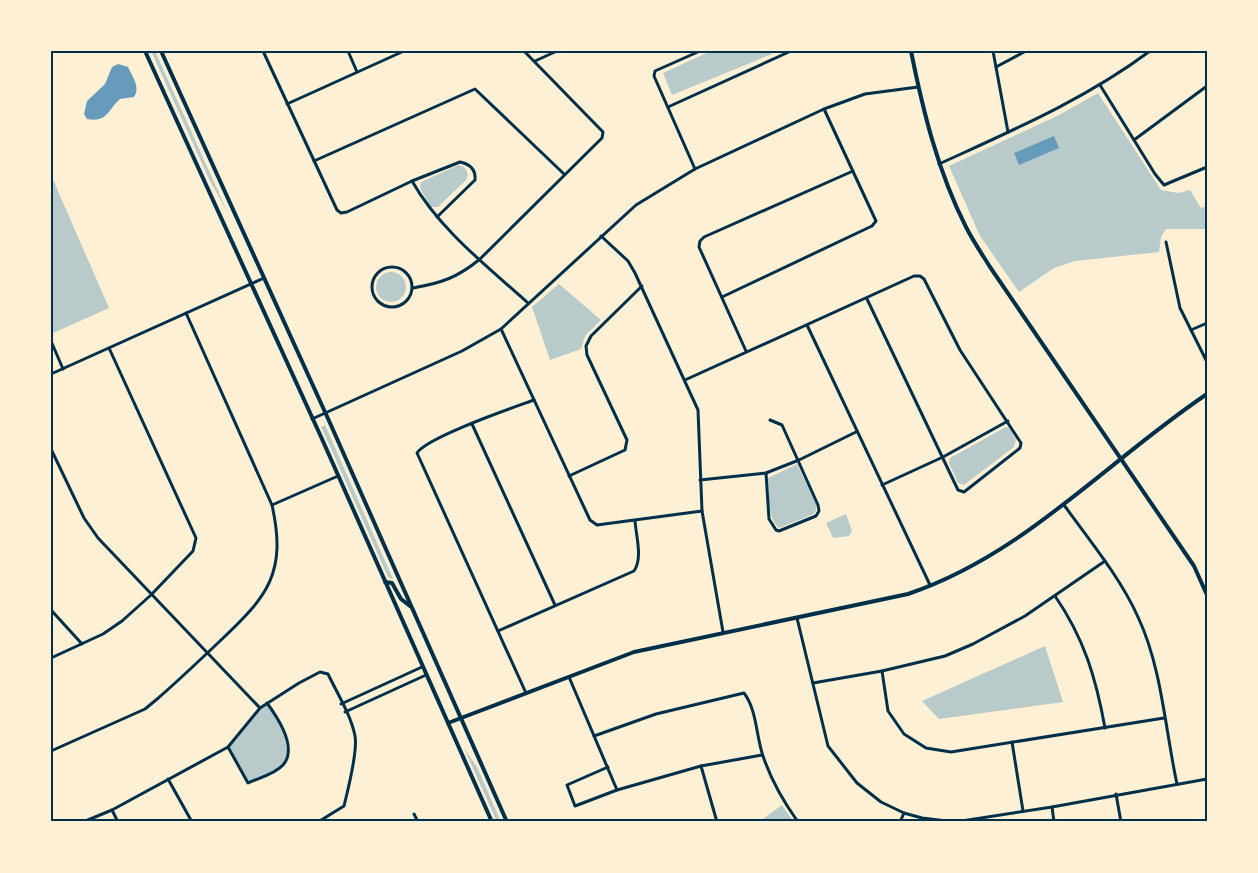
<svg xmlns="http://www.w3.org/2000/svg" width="1258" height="873" font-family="Poppins,sans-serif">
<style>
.green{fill:#b9caca}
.water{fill:#669bbc}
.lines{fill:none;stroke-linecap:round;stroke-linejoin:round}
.minor{stroke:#003049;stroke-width:3}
.tertiary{stroke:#003049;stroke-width:4}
.secondary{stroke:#003049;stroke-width:4}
.neatline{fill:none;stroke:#003049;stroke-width:2}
</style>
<rect width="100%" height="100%" fill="#fdf0d5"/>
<g class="green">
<path d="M151,51H155L228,213L209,179Z"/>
<path d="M711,51H771L772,54L672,95L663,73Z"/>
<path d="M1098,93L1161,190L1178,193L1190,190L1201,208L1207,206V229H1166L1161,237L1159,252L1075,261L1054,268L1019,292L980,236L949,166L1057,116Z"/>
<path d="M459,165C466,167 470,173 466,180L438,207H431L420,188L421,182Z"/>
<path d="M51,175L109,308L51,334Z"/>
<circle cx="391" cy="287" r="15"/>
<path d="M559,284L601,320L585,336L581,349L550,360L532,307Z"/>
<path d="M325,425L393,579L388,577L329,444L321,427Z"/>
<path d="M1006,427L1009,428L1016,440L1014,447L964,485L958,483L949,463L950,458Z"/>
<path d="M797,464L816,504V510L814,514L779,528C767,519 769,492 768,478Z"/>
<path d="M846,514L852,531L849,536L833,538L826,523Z"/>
<path d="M1045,646L1063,702L939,719L922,701Z"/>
<path d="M267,703C276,721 301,755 277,772C269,777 258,779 250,782L246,780L228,747L260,708Z"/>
<path d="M464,748L477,767L501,822H497Z"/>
<path d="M782,805L793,821L792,822H759Z"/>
</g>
<g class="water">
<path d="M118,64L128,67C132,76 141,88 134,97L120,99C108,109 108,123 87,119L84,114L87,101L105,84L112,67Z"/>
<path d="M1054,136L1059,148L1019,165L1014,153Z"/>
</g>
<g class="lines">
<g class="minor">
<path d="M263,51L337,210L341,213L347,212L412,181L460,162C470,164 476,169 475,180L437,217"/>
<path d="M348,51L357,72"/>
<path d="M993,51L1008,132"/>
<path d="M535,61L557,51"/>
<path d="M996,67L1026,51"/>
<path d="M1100,85L1155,174L1164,185L1207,167"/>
<path d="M287,104L404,51"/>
<path d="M668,107L791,51"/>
<path d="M1134,140L1207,86"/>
<path d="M314,161L475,89L564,174"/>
<path d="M939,164C1011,131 1086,99 1150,51"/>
<path d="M695,169L654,76L655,71L700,51"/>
<path d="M412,181C439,229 487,266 528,303"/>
<path d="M601,236L628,261L635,273L698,410L702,511L723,632"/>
<path d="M1166,242L1180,308L1207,362"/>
<circle cx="392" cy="287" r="20"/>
<path d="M413,288C441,283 457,278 480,259L602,138L603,132L524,51"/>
<path d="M722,297L872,226L876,221L824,109"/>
<path d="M807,325L930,585"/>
<path d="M501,329L590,520L597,525L702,511"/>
<path d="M1191,330L1207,323"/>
<path d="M51,341L63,369"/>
<path d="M746,351L699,247L700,241L704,237L853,171"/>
<path d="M51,374L264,278"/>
<path d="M685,380L914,276H920L924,279L960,350L1021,443L1020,448L964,492L958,490L867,299"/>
<path d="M312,419L462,351L501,329L636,205L695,169L824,109L865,94L918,87"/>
<path d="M472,424L555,605"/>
<path d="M51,449L84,518L98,538L260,708"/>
<path d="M766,473L769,519L776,530L779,531L816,516L819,511L818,505L782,425L770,420"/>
<path d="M569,476L625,450L627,440L587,355L586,346L591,336L642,286"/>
<path d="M700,480L766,473L799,460L856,432"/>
<path d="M882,485L943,457L1008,421"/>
<path d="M272,505L338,476"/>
<path d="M1064,505C1090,541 1120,577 1138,617C1162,668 1165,729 1177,784"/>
<path d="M1055,596C1084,638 1096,678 1105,728"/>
<path d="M51,610L82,644"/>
<path d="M797,618L828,746L857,783L881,802L904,813L922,818L955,822L1052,807L1207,779"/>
<path d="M498,631L634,571C643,558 636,536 635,521"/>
<path d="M51,658L103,634L122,621L151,595L193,551L196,538L109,348"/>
<path d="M882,671L888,711L904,734L926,748L951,752L1164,718"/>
<path d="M569,677L617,790"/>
<path d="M813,683L882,671L945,656L973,644L1025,616L1105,561"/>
<path d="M526,693L417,453C427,437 512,408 534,400"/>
<path d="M341,704L422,667"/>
<path d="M345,712L426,675"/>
<path d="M594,736L656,714L744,693C757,710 756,736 763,756C771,780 783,801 798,822"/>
<path d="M1012,742L1023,811"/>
<path d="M228,747L248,783C259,778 275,774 283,765C298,748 278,718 267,703"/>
<path d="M51,751L145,709L156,700C178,681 199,661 220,641C268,596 287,573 272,505L186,313"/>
<path d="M701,766L717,822"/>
<path d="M608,767L567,785L575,806L617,790L701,766L762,755"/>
<path d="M168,779L192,822"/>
<path d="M1116,794L1121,822"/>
<path d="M1052,807L1054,822"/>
<path d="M112,810L118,822"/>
<path d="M414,814L418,822"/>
<path d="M83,822L112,810L228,747L260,708L299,683L320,672L328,674C337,693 351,715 355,736C358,752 348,789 344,806L318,822"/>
<path d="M900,822L904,813"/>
</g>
<g class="tertiary">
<path d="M911,51C923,111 938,172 966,227C973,241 982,254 990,267L1194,566L1207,595"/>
<path d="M448,723L634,652L908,594C1024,555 1107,461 1207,394"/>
</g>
<g class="secondary">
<path d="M145,51L322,439L492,822"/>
<path d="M161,51L330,423L507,822"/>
<path d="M385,582L392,583L401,599L410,606"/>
</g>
</g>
<rect width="1258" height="873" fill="none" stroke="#fdf0d5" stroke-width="105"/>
<rect x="52" y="52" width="1154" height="768" class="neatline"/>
</svg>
